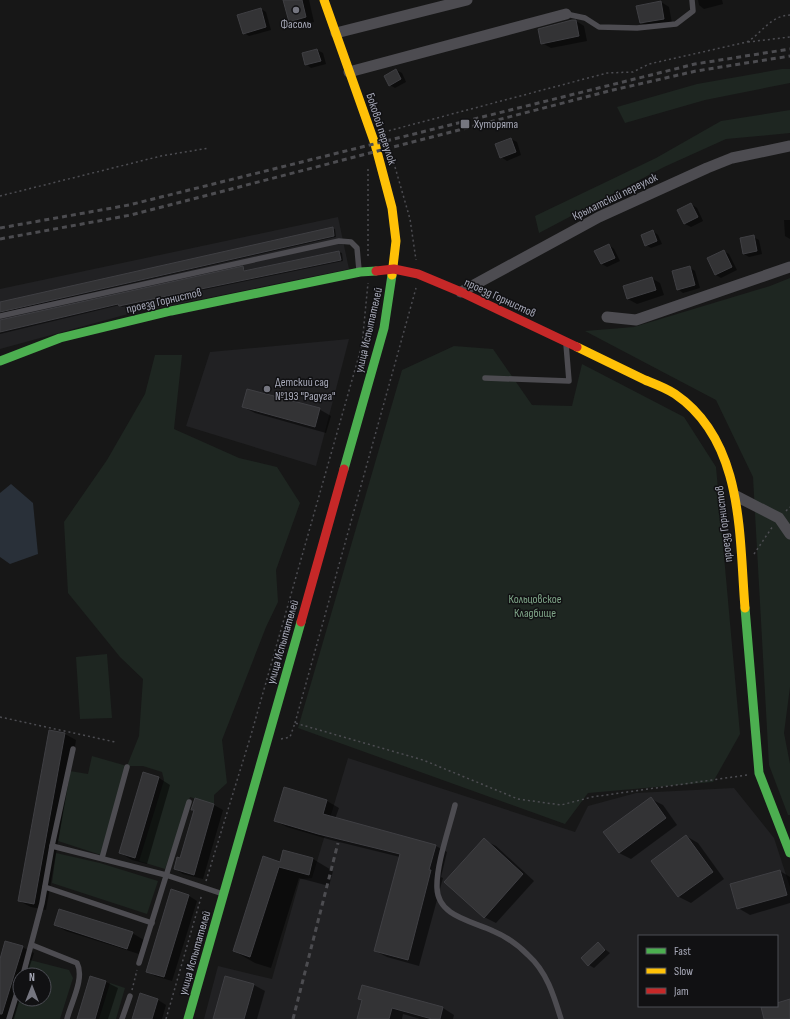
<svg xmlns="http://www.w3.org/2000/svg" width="790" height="1019" font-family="'Sofia Sans Condensed',sans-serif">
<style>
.built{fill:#212123;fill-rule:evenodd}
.green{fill:#1e2621}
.water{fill:#293039}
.shadow{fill:#0007}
.building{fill:#333335;stroke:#3f3f43}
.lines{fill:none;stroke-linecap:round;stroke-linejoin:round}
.path{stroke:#4d4d52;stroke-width:1.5;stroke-dasharray:2 3;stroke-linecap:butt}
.lane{stroke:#4d4c51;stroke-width:5.5}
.street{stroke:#4d4c51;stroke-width:11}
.fast{stroke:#4caf50;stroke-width:9}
.slow{stroke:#ffc107;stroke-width:9}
.jam{stroke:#c62828;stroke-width:9}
.rail{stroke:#4c4c50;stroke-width:3;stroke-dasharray:5 4;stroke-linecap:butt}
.poi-dot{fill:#757680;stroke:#111113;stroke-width:1.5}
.labels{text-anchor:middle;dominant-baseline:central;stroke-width:3;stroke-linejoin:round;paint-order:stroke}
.poi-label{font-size:12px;fill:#a7a9b8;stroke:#111113;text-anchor:start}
.street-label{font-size:12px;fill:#a7a9b8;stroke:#111113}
.park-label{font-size:12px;fill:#7ea487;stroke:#111113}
</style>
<rect width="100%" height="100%" fill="#171717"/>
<g class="built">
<path d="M338,217L349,269L128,314L0,349V289Z"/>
<path d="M349,339L316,466L186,426L210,352Z"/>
<path d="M348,758L575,832L588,806L636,793L734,788L774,838L790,887V1019H204L218,966L272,979L300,879L312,878ZM639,936H777V1006H639Z"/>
</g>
<g class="green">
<path d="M782,69H790V83L705,100L625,123L617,107L697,84Z"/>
<path d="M790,110V133L726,139L664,167L539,233L535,216L656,158L721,121Z"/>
<path d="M790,278V687L784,733L790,764V815H788L769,765L753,477L716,400L585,331L634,327L770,286Z"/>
<path d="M454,346L493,349L532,405L572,406L582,364L684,417L716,467L740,734L713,782L588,793L565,824L298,728L402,370Z"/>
<path d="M155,355H182L174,429L239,458L277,467L300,503L276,570L278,602L266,627L222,740L227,783L214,795V805L190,797L165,869L139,861L164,780L162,772L143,766H126L101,855L58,841L70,771L88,774L92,756L127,766L139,736L143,679L120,657L68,593L64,522L107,460L145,394Z"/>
<path d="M107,654L112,718L80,719L76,657Z"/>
<path d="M56,853L100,863L158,881L147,914L52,883Z"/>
<path d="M30,960L69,970L73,978L60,1019H13L20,995V999H44V975H26Z"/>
<path d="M110,983L125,988L116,1019H99Z"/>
</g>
<path class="water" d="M11,484L33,503L38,554L10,564L0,557V493Z"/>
<g class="shadow">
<path d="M284,0H309L314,22L298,26L290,21Z"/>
<path d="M698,0H722L723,4L704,9L699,5Z"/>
<path d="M661,2L669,7L672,23L649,27L641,22Z"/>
<path d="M261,9L266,12L271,30L249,36L244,33Z"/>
<path d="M576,21L584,26L587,41L551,48L542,43Z"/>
<path d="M317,50L323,53L326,64L311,68L306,64L303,54Z"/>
<path d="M396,70L402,73L406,82L395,88L390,85Z"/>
<path d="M511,139L517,142L521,155L507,161L501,157Z"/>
<path d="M691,204L697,208L703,221L691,227L685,224L678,211Z"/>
<path d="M784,220H790V239L785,236Z"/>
<path d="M332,228L335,229L336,237L2,313L0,316V303Z"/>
<path d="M653,231L658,235L662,244L651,248L646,245Z"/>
<path d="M753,237L759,240L762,254L749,257L744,254Z"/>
<path d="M609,245L614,249L620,261L607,267L602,264Z"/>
<path d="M723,251L729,254L737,270L721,278L716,275L708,258Z"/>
<path d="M339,252L342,253L343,261L122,307L120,305L0,334V321L243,268L246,271Z"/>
<path d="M690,268L695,271L700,288L683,293L678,289Z"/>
<path d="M651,278L660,283L664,295L637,304L628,299L624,287Z"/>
<path d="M243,407L319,409L331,416L326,433L255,413Z"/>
<path d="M65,734L76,740L46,910L31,907L19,901Z"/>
<path d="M144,774L159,778L170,785L147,864L132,860L120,853Z"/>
<path d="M285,789L327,801L339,808L335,819L436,846L447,852L441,877L443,878L419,966L387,957L375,951L400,857L331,840L287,827L275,821Z"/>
<path d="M195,799L214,805L223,810L203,879L183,874L175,869L181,859L195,811L193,809Z"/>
<path d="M651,799L663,805L677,825L631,859L619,853Z"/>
<path d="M686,836L698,843L724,879L691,903L679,897L653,861Z"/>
<path d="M484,840L496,846L534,881L496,923L484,917Z"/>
<path d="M313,859L333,871L329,886L299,878L271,968L255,963L234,951L281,863Z"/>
<path d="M780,871L790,877V903L750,915L738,908Z"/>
<path d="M189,896L197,901L172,981L155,976L147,971Z"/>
<path d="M55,925L132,933L144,940L139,954L66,931Z"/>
<path d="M598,944L610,953L594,968L589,965Z"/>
<path d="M22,947L34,953L27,975H20V999L14,1019H0V962Z"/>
<path d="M90,977L106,982L118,988L108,1019H78Z"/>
<path d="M226,977L254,985L265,991L257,1019H214Z"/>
<path d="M362,987L443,1008L454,1015L453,1019H420L403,1014L402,1019H358L362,1000L359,999Z"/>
<path d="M140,994L158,1000L166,1005L162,1019H133Z"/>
</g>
<g class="building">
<path d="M283,0H302L306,17L289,22Z"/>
<path d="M661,1L664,19L640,23L636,6Z"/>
<path d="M261,8L266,27L243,34L237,15Z"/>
<path d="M572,20H576L579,36L541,44L538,29Z"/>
<path d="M317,49L321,61L305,65L302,53Z"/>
<path d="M396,69L401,79L389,86L384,76Z"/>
<path d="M511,138L516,152L500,158L495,144Z"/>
<path d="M691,203L698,217L684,224L677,210Z"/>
<path d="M333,227L334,236L0,312V302Z"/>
<path d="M653,230L657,241L645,246L641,235Z"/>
<path d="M754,235L757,251L743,254L740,238Z"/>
<path d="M609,244L615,258L601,264L594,251Z"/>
<path d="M724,250L732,267L715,275L707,258Z"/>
<path d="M339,251L341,260L119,306L118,304L0,332V320L243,266L244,271Z"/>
<path d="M690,266L695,285L677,290L672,271Z"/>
<path d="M652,277L656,290L627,299L623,286Z"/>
<path d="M247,389L320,408L315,427L242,407Z"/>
<path d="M49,730L65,733L34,904L18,901Z"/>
<path d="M143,772L159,777L135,858L119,853Z"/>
<path d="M284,787L327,800L323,814L436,845L429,870H431L408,960L374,951L400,854L318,834L274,821Z"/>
<path d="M651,797L666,818L619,853L603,832Z"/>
<path d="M195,798L214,804L194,875L174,869L177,857L180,858L194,810H191Z"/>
<path d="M686,835L713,872L678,897L651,861Z"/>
<path d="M484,838L523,874L484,918L444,882Z"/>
<path d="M283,850L313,858L309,875L279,867L250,957L233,951L263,856L280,862Z"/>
<path d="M780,870L787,895L737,909L730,884Z"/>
<path d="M171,889L189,895L164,977L146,972Z"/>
<path d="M59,909L133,932L127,949L54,925Z"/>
<path d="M5,941L23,946L2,1014H0V959Z"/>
<path d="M598,942L605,950L588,966L581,958Z"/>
<path d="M90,976L106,981L95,1019H77Z"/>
<path d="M225,976L254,984L244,1019H213Z"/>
<path d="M362,985L443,1007L440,1019H432L392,1008L389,1019H357L362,1000L358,999Z"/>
<path d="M140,993L158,999L152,1019H132Z"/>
<path d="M790,999V1019H764L761,1007L777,1006V1003Z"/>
</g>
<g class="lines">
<g class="path">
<path d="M748,42L790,37"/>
<path d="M384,132L607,73L633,72L649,64L747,42C762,33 770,16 790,15"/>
<path d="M395,167L410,219L416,260"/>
<path d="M368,169V259"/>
<path d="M0,196L161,156L209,148"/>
<path d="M786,511L790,507"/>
<path d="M754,554L773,526"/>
<path d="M0,717L115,742"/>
<path d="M295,723L416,288"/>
<path d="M281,739L290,737L295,723L423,760L518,799L561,805L592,797L747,775"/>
<path d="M206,881L251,735L362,345L368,283"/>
<path d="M132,990L137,970"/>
<path d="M166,1019L202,894"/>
</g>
<g class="lane">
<path d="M566,14L585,18L599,27L637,28L676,24L693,11L692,0"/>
<path d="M0,316L339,241L351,242L357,248L359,270"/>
<path d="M485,378L569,381L566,344"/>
<path d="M73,749L52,846L166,875L223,894"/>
<path d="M455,805C449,829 436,865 437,888C438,917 473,921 493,931C505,936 519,946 528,955C547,972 554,996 561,1019"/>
<path d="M102,858L127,767"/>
<path d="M45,887L152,923"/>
<path d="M32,945L77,963C85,978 71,1003 67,1019"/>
<path d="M139,963L189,802"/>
<path d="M23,975L42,903L52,846"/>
<path d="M9,1019L20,983"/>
<path d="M122,1019L130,996"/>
</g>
<g class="street">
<path d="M336,33L467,0"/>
<path d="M349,72L566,14"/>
<path d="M461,292L599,217L707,168L732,158L790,146"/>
<path d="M607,317L636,320L790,267"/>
<path d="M736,496L779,518L790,534"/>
</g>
<g class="fast">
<path d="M0,361L60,338L171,311L360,272L376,271"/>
<path d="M344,469L384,328L392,275"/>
<path d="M745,608L759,773L790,853"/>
<path d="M188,1019L301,622"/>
</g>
<g class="slow">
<path d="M324,0L375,144L392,208L396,241L392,275"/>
<path d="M577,347C600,358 622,369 645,380C655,384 666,388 675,394C744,441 739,535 745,608"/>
</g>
<g class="jam">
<path d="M376,271L394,269L418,274L461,292L577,347"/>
<path d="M301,622L344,469"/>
</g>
<g class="rail">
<path d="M0,228L129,205L695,64L790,49"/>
<path d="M0,239L131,215L613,90L696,71L790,56"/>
<path d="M293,1019L338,843"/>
</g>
</g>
<g class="poi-dot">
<circle cx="296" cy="10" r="4"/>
<rect x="460" y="119" width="10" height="10" rx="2"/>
<circle cx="267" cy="389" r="4"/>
</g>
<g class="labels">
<g class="poi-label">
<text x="296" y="24" text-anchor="middle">Фасоль</text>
<text x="474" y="124">Хуторята</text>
<text x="275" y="382">Детский сад<tspan x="275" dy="14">№193 "Радуга"</tspan></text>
</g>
<g class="street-label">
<text transform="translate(381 129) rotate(72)">Боковой переулок</text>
<text transform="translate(615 197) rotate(-26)">Крылатский переулок</text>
<text transform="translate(500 298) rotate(25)">проезд Горнистов</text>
<text transform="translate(164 301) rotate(-13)">проезд Горнистов</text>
<text transform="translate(369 330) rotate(-77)">улица Испытателей</text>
<text transform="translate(724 524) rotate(-97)">проезд Горнистов</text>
<text transform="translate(283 642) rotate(-74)">улица Испытателей</text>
<text transform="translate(195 953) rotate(-74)">улица Испытателей</text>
</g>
<g class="park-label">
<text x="535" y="599">Кольцовское<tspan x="535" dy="14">Кладбище</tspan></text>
</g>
</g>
<rect x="638" y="935" width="140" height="72" fill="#111113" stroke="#4d4e55"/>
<rect x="646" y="948" width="20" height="6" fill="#4caf50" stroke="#4d4e55"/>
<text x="674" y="955" font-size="12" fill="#a7a9b8">Fast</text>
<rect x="646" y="968" width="20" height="6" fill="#ffc107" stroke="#4d4e55"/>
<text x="674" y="975" font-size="12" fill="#a7a9b8">Slow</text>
<rect x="646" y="988" width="20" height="6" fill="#c62828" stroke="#4d4e55"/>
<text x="674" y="995" font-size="12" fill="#a7a9b8">Jam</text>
<g transform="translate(32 987)"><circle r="19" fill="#111113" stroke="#4d4e55"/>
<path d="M0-3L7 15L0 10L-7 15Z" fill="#757680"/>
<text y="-6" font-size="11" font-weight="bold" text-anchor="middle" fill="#a7a9b8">N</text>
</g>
</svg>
